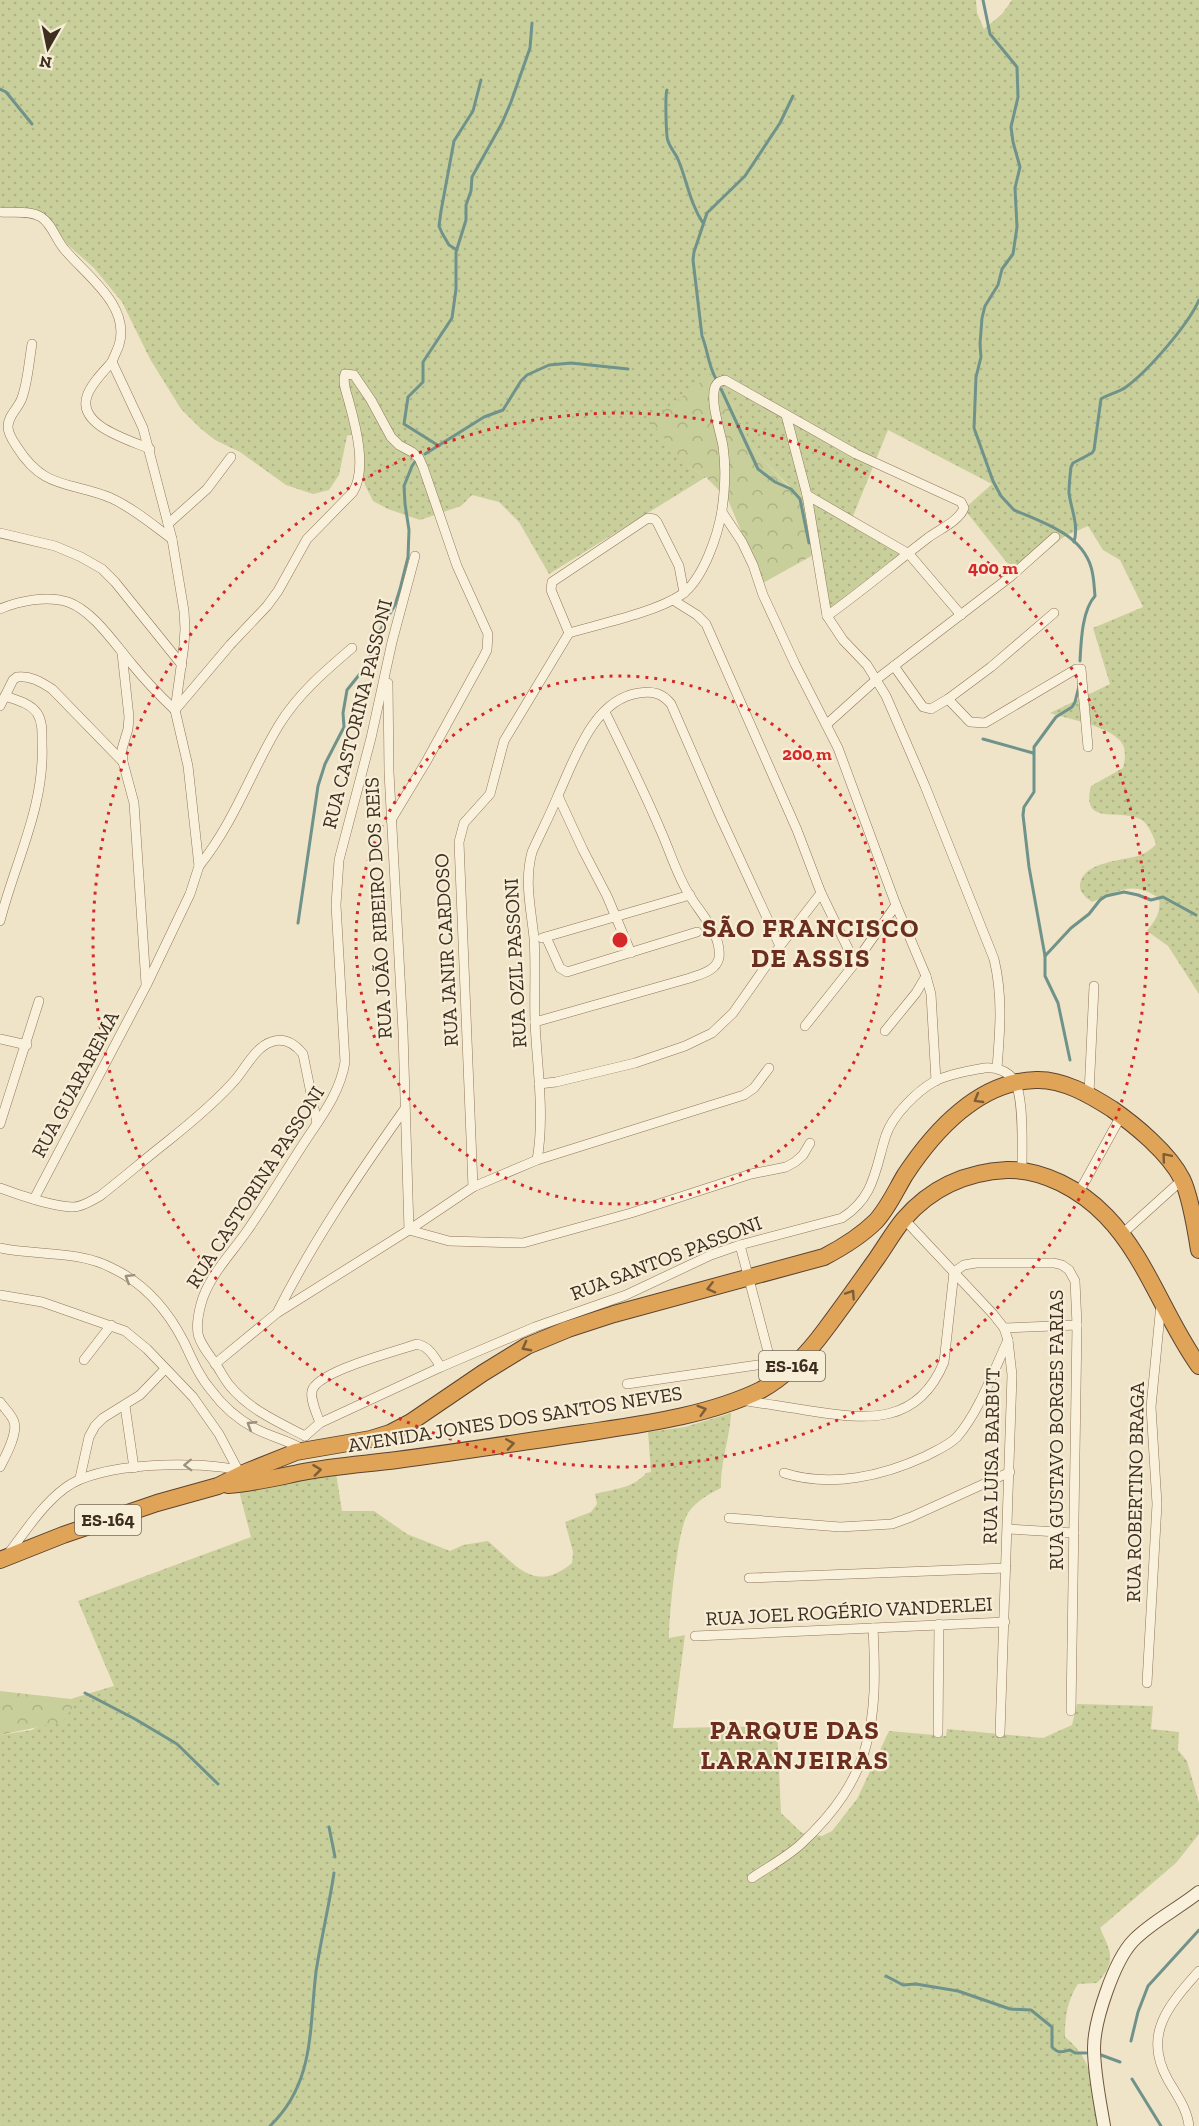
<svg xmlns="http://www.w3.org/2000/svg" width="1199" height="2126" font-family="'Zilla Slab',serif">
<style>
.grass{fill:url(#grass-dots)}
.forest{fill:url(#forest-crowns)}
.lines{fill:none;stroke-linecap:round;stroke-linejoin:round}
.stream{stroke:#6f938a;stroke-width:3}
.street-casing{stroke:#8d765c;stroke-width:10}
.secondary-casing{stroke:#6f573f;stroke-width:14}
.highway-casing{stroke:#5b4430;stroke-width:18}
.street{stroke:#faf1dc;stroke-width:9}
.secondary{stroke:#faf1dc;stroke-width:12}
.highway{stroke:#e0a458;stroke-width:16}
.oneway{stroke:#7e5d36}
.oneway2{stroke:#9c907e}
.ring{fill:none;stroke:#d62828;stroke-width:3;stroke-dasharray:3 6}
.labels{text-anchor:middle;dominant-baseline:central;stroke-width:4.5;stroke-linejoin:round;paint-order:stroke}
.shield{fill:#f7eed8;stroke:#756857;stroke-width:1.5}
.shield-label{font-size:18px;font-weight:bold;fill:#3d2e20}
.street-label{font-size:20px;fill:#3d2e20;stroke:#f7eed8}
.district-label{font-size:26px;font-weight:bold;letter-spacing:1.5px;fill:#6b2e1e;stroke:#f7eed8}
.centre{fill:#d62828;stroke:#f7eed8;stroke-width:3}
.ring-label{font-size:18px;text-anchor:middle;font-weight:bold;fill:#d62828;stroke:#f7eed8;stroke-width:4.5;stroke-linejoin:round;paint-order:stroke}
</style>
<defs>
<pattern id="grass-dots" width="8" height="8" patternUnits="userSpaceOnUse" patternTransform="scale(1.5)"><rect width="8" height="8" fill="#c9cf9b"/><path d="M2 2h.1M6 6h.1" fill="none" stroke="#aeb285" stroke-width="1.8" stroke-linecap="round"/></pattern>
<pattern id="forest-crowns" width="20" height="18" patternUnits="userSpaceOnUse" patternTransform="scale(1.5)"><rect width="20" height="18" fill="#c9cf9b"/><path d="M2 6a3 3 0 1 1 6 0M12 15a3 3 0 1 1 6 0" fill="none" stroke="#aeb285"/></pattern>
</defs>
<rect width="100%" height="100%" fill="#f0e4c8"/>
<g class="grass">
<path d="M0,0H976L977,13L984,29L1002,14L1012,0H1199V994L1168,946L1147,931C1156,919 1161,913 1159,898C1132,880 1119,891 1092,902C1086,897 1079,893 1080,884C1084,861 1123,861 1141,855C1147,852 1152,849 1156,844C1153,836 1149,825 1142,820C1121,807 1080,828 1091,786L1123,768C1125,760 1126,753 1123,745C1115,727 1068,719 1050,713L1110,684L1093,628L1143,607L1120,560L1103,550L1088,526L1065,536L1016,574L964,509L992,484L888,430L851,521L903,551L829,609L794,491L763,460L750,443L731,401L687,466L706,477L549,574L519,522L499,502L472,495L461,506L420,520L388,509L373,501L365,485L353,434L347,436L339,475L329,490L313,494L286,485L240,452L215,440L200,428L181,409L150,359L122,302L94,268L68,245L43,213L0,214Z"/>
<path d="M731,1413C730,1438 720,1463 721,1488C709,1494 696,1501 688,1513C677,1531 669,1615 669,1638L685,1635L673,1728L777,1726L781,1813L802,1833L822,1836L832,1831L857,1799L889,1731L946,1736L947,1729L1043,1738L1072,1725L1077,1704L1153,1706L1151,1729L1179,1732L1178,1750L1187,1761L1199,1803V1834L1176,1863L1100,1928C1111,1952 1117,1961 1097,1983L1078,1984C1067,2001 1065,2017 1065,2037C1095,2061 1094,2091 1101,2126H0V1735L32,1730L78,1700L77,1697L114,1686L78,1601L251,1537L239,1491L336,1473L342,1511H374L407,1534L450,1551L463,1545L488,1541C517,1566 535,1594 572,1563L573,1552L565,1522L591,1512L597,1504L595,1494C614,1489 634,1488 646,1473L651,1472L648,1432L685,1427Z"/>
</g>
<g class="forest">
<path d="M712,374L723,383L750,443L763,460L804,503L815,554L763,583L728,500L706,477L687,466L650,421Z"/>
<path d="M0,1691L71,1699L77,1697L79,1699L62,1722L0,1735Z"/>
</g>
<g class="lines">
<g class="stream">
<path d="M983,0L990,34L1017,67L1018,97L1011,127L1013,142L1020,167L1015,188L1017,227L1013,254L1002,269L998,285L985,306L982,318L980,344L981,357L976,377L974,428L993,481L1001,496L1014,510C1042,522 1081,534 1091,567C1094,576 1094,586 1095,596C1082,610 1081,642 1080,661"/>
<path d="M0,89L6,92L32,124"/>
<path d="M667,90C665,94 666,137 668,141C670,147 674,152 677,157C687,179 689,202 703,223"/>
<path d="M457,250L449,245L442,233L439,226L441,211L454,141L473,111L481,80"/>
<path d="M716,379C708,365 708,351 702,336L693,260L694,252L707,213L745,176L780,123L793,96"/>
<path d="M721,389L758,469L775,482L791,489L800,499L809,543"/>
<path d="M439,446L404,424L408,397L423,382V362L452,318L456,289V252L466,220V205L471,191L472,177L502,123L511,102L530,48L532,23"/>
<path d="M425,454L484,417L503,410L521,381L527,375L549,365L571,363L628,369"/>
<path d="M1074,542C1079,525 1071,509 1069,493C1069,484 1070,476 1071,467L1073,463L1092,453L1094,450L1101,399C1108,394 1118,393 1126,387C1148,371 1188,325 1199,300"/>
<path d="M983,739L1033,753"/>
<path d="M298,923L318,786L325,764L344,727L343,713L347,690L367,665L379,632L395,605L400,589L408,557L409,530L405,504L404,486L412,466L417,459"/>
<path d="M1045,956L1071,928L1089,914L1100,900L1106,896L1124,892L1138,895L1151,900L1163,897L1196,915"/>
<path d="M1070,1060L1058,1003L1045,976V956L1029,867L1023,815L1024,807L1034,792V747L1056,717L1072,707L1075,702L1079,686"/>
<path d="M85,1693L135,1719L177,1744L218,1784"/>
<path d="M329,1827L335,1857"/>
<path d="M886,1976L903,1985L916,1984L958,1991L1010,2009L1031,2010L1052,2027V2047C1059,2054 1061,2052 1070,2050L1075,2053H1086"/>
<path d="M1131,2041L1138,2012L1148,1986L1199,1930"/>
<path d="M1101,2055L1120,2062"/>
<path d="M1132,2079L1161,2126"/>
<path d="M270,2126C315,2083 309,2029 316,1972C321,1939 329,1906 334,1873"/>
</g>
<g class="street-casing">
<g id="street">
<path d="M0,212C12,213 30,210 41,217C52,224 56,240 65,250C86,275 131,306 119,345C117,351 114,356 112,362L143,428L172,539L184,611L185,629L184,645L175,710L188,766L199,866L190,894L146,986L34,1199"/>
<path d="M32,344C29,361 28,381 22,398C18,409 8,415 8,427C8,434 13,441 17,447C44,490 69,481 111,498C133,508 153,525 172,539"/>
<path d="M112,362C103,372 91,384 87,396C77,426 130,440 150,449"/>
<path d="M786,415L807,495L827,616L843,640L867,665L886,696L925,786L994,959C1003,996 1000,1031 997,1068"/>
<path d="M807,495L909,554L961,615"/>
<path d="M722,512L742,542L753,565L763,595L795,664L838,748L896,905L926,976L931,994L936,1081"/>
<path d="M168,524L207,489L231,457"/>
<path d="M0,533L55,546L81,557L102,569L115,582L182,665"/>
<path d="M673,600L697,615L706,624L797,830L821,893L855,963"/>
<path d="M0,609C19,601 47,595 68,602C93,611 114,643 131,663C144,679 159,695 175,710L230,645L267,606L278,591L307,539L353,492C367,469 356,427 349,402C347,393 342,384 345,374L354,375L371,400L391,437L399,445L412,452L419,458L423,467L457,566L488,634L487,650L483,658L426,762L391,820"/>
<path d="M569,633C600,624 656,612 681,595C703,580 718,535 722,510C725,489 726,467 723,446C720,430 710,402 715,387C717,382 720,381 725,380L856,454L961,502L964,508C959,521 940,529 929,537C895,563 862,591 827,616"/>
<path d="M569,633L551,590L552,582L648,518L654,519L657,522L679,566L684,593"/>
<path d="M122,653L129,717L128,729L122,749L123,762L134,803L146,984"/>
<path d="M894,666L923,707L931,709L948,699L970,722L985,723L1076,669H1081L1088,747"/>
<path d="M388,683L389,772L403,1032L409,1230"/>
<path d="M948,699L991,667L1054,613"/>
<path d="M0,706L13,680L17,677C30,675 41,682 52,689L123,762"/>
<path d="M827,724L877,679L1010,577L1055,537"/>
<path d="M558,796L583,850L607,896L631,953"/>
<path d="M199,866C234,823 251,771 279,725C298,694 325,671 352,648"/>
<path d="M0,921C15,862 45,806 42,744C42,734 43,722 37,713C30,703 16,700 5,696"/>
<path d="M546,937L560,968L567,972L697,932"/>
<path d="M542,938L690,895"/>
<path d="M535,1022L690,978C701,974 716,971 719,958C722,935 701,914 690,896C677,876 670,851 660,829C643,789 624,751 605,712"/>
<path d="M805,1026L855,963L896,905"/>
<path d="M885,1031L916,993L926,976"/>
<path d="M0,1039L27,1045"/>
<path d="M539,1084L556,1082L635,1063L685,1046L712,1033L733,1013L780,946L821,893"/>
<path d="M1089,1094L1094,986"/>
<path d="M0,1124L39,1001"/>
<path d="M537,1160C545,1115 537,1067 535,1022C534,994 536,966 534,938C531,908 524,882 532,852C541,832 551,813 559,793C575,758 594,699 639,693C653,691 662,693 671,704L719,814L780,946"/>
<path d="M473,1187L459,842L464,823L490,794L504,741L569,633"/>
<path d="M0,1188C18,1195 55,1207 73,1207C83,1207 92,1200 100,1196C123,1178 145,1159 168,1141C193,1121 216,1102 236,1079C246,1067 256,1047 271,1042C284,1037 295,1044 303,1054L317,1123"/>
<path d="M1078,1194L1121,1116"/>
<path d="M904,1219L993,1314L1004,1328L1008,1340L1012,1375L1000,1733"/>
<path d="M409,1230L449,1241L523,1243L631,1213L751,1174L786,1167L795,1162L803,1155L810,1143"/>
<path d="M1122,1234L1183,1179"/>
<path d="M740,1245L771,1363L779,1379"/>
<path d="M0,1248C37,1256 77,1250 112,1268C144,1283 168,1311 184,1342C192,1359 199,1376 211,1390C222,1405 239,1420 256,1429C271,1437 288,1440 302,1449"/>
<path d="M0,1295L42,1302L125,1331L147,1349L193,1397L219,1434L238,1470"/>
<path d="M278,1311C314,1240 358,1175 404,1110"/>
<path d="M1004,1328L1077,1325"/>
<path d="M84,1360L111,1325"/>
<path d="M215,1364L277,1313L409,1230L473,1187L537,1160L744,1095L754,1088L769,1068"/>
<path d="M627,1384L771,1363"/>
<path d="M742,1400C765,1404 788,1407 811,1411C868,1420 918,1425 944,1362L954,1272L964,1265L976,1263H1054L1062,1265L1069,1270L1075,1281L1077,1325L1071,1711"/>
<path d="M0,1402C4,1408 12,1415 14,1422C18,1434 5,1457 0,1467"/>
<path d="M125,1406L134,1468"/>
<path d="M320,1423C317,1414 310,1400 312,1391C317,1371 398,1351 417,1344C430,1347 434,1357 441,1367"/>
<path d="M305,1436C278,1422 250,1410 230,1386C224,1379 220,1370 215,1363C198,1340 193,1334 201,1304C208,1277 231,1254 247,1231C267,1202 285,1172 304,1143C321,1117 340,1093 345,1062L336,905L339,860L371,738L392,642L415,556"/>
<path d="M305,1436L320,1423L441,1367L535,1327L626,1295L711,1255L740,1245L842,1218C875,1197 875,1169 886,1135C893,1115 916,1092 935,1081C949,1074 968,1071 984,1068C996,1067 1009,1071 1015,1082C1024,1099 1022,1149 1022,1169"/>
<path d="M784,1473C831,1488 883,1476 926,1456C937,1450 948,1446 957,1437C979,1412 994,1370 1008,1340"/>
<path d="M80,1478L89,1437L95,1426L103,1418L140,1395L165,1369"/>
<path d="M729,1518L840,1527L892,1524L911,1517L1010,1472"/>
<path d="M1008,1529L1074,1533"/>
<path d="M8,1554C25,1532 42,1505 65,1488C98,1462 200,1460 241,1471"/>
<path d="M749,1578L1006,1568"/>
<path d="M695,1636L1005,1622"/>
<path d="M1147,1683L1157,1504L1151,1407L1161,1304"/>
<path d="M938,1733L939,1624"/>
<path d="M752,1878C768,1867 787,1857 801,1844C873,1777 878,1722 873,1628"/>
<path d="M1189,2126C1187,2109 1177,2095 1168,2080C1142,2034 1169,2005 1199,1971"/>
</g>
</g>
<g class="secondary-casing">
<path id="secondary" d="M1104,2126C1100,2101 1094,2074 1094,2048C1094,2021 1114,1961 1133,1941C1151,1922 1178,1909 1199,1892"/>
</g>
<g class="highway-casing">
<g id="highway">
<path d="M228,1485C254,1483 278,1477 303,1472C334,1466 366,1464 397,1460C459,1452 522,1442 584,1433C643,1424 707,1416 761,1390C787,1376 808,1353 825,1330C843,1306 860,1282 877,1258C886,1245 894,1231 904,1219C931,1188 966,1172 1007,1170C1043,1169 1081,1190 1106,1216C1147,1258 1165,1319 1199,1366"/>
<path d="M0,1560L63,1535L157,1503L218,1486L246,1472L296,1452L371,1439L390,1433L411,1422L483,1373L527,1346L568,1329L614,1314L824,1257C843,1247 860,1237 876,1221C888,1208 896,1190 905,1175C934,1131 979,1081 1036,1080C1063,1079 1090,1095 1112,1109C1135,1125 1169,1153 1182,1179C1190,1195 1196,1231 1199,1250"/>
</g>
</g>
<use href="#street" class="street"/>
<use href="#secondary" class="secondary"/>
<use href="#highway" class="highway"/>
</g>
<defs><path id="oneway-chevron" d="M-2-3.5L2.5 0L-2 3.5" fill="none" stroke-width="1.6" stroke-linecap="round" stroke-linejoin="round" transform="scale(1.5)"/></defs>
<g class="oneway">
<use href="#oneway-chevron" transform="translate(978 1099) rotate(150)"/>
<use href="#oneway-chevron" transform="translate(1166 1157) rotate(-130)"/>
<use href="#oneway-chevron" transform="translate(711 1288) rotate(166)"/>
<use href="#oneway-chevron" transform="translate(851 1294) rotate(-56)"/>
<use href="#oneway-chevron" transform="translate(526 1347) rotate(152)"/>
<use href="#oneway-chevron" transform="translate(702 1410) rotate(-16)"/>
<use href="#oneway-chevron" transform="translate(510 1444) rotate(-9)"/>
<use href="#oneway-chevron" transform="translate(317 1470) rotate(-7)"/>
</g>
<g class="oneway2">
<use href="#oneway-chevron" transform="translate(129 1278) rotate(-148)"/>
<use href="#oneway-chevron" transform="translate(251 1425) rotate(-148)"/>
<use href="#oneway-chevron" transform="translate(188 1465) rotate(178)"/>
</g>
<g class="ring">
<circle cx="620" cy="940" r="264"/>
<circle cx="620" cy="940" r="527"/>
</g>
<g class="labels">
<g class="shield">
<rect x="759" y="1351" width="66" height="30" rx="4.5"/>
<rect x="75" y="1505" width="66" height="30" rx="4.5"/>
</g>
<g class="shield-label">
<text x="792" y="1366">ES-164</text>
<text x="108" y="1520">ES-164</text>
</g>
<g class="street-label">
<text transform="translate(357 714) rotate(-76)">RUA CASTORINA PASSONI</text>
<text transform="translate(378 908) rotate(-93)">RUA JOÃO RIBEIRO DOS REIS</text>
<text transform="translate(446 950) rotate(-93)">RUA JANIR CARDOSO</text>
<text transform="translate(515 963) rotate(-93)">RUA OZIL PASSONI</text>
<text transform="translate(75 1084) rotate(-62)">RUA GUARAREMA</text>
<text transform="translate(255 1187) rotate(-57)">RUA CASTORINA PASSONI</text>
<text transform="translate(666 1258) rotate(-21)">RUA SANTOS PASSONI</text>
<text transform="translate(515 1419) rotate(-9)">AVENIDA JONES DOS SANTOS NEVES</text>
<text transform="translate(1056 1430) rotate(-90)">RUA GUSTAVO BORGES FARIAS</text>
<text transform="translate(991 1456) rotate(-89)">RUA LUISA BARBUT</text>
<text transform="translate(1135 1492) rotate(-89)">RUA ROBERTINO BRAGA</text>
<text transform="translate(849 1611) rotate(-3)">RUA JOEL ROGÉRIO VANDERLEI</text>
</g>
<g class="district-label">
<text x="811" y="928">SÃO FRANCISCO<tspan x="811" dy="30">DE ASSIS</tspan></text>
<text x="795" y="1730">PARQUE DAS<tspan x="795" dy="30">LARANJEIRAS</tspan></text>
</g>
</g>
<circle cx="620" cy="940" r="9" class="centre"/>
<g class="ring-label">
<text x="993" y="574">400 m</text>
<text x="807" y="760">200 m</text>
</g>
<g transform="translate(48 48) rotate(189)" stroke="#f7eed8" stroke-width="4.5" paint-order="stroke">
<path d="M0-4.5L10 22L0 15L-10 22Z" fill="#3d2e20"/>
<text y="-9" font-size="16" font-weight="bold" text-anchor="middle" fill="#3d2e20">N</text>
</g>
</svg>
